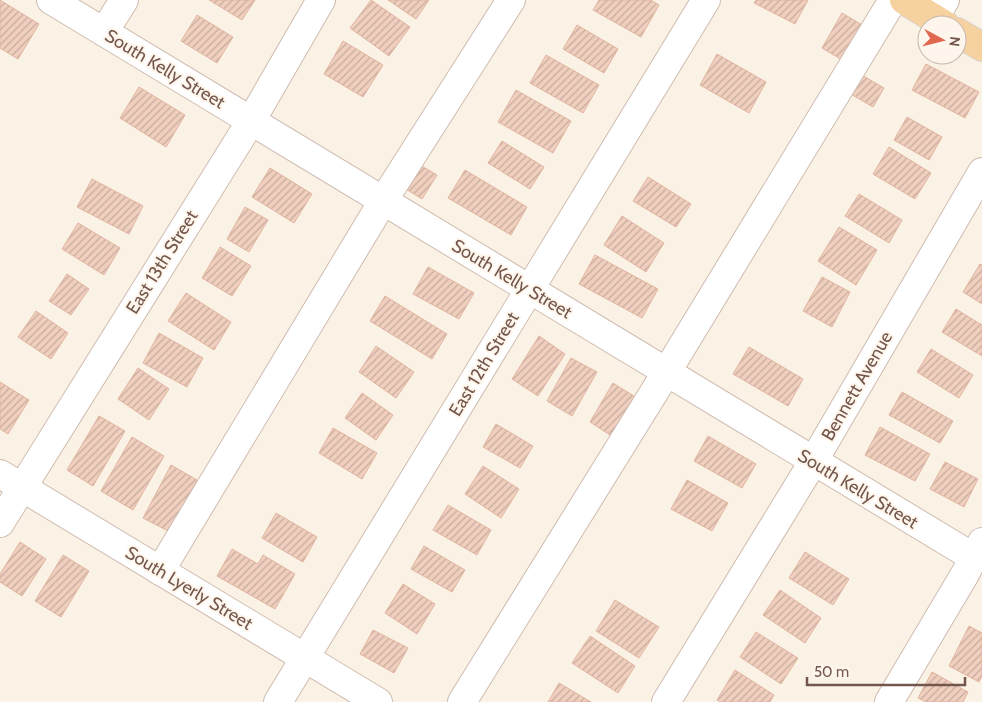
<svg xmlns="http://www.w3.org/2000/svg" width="982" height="702" font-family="Cabin,sans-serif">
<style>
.building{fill:url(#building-hatch);stroke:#e2b5a0}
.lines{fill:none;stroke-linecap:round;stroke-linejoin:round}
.minor-casing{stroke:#cfbbaf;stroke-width:30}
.major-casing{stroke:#d8d0cd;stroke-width:30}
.minor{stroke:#fff;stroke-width:28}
.major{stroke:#f7d2a1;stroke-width:28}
.labels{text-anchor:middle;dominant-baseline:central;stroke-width:4;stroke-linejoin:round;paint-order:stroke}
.street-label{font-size:18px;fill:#74574c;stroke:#fef6ec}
</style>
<defs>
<pattern id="building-hatch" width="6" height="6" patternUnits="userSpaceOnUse" patternTransform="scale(1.25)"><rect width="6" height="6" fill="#f0cfbf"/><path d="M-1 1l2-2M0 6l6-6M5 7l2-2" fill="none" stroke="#c7ab9d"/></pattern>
</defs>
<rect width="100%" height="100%" fill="#fbf2e6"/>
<g class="building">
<path d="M0,0L39,24L18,59L0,48Z"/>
<path d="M209,0H255L242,20Z"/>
<path d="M371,0L410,27L389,56L350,28Z"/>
<path d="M388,0H429L416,19Z"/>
<path d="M599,0H651L659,5L641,37L593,10Z"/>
<path d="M756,0H808L795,24L754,3Z"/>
<path d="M842,13L869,29L849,64L822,48Z"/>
<path d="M197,15L233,37L217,63L181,41Z"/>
<path d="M577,25L618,49L604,73L563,49Z"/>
<path d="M343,41L383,65L363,97L324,74Z"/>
<path d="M717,54L766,82L749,113L700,85Z"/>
<path d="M546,55L599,85L583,113L530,83Z"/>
<path d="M926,64L979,92L965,118L912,90Z"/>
<path d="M860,74L884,88L873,107L849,93Z"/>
<path d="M139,87L185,115L166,147L120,118Z"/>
<path d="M516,90L571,121L553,153L498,122Z"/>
<path d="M907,117L942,137L929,160L894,140Z"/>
<path d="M502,141L544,167L530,189L488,163Z"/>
<path d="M889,147L931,173L915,199L873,174Z"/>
<path d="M415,162L437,175L422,199L401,186Z"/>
<path d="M270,168L312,194L294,223L252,197Z"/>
<path d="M465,170L527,207L511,235L448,198Z"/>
<path d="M648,177L691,204L676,227L633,201Z"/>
<path d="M92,179L143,206L129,234L77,207Z"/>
<path d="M859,194L902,220L889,243L845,216Z"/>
<path d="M245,207L268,220L249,252L227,239Z"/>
<path d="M622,216L664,243L646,272L604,245Z"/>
<path d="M78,223L120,248L104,275L62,249Z"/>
<path d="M839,227L877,250L856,285L818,261Z"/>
<path d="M220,247L251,266L232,296L202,278Z"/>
<path d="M595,255L658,289L642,318L579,284Z"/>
<path d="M980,264L982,265V304L963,292Z"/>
<path d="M428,267L474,293L459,319L413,294Z"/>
<path d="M67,274L89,289L71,315L49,301Z"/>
<path d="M822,277L850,292L832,327L803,311Z"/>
<path d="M186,293L231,322L214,350L168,321Z"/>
<path d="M385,296L447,334L432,359L370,321Z"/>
<path d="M956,309L982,325V356L942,332Z"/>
<path d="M36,311L68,333L51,359L18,337Z"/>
<path d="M159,333L203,358L187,387L143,363Z"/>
<path d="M539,336L565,354L538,396L512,379Z"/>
<path d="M376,346L414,372L396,398L359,372Z"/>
<path d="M749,347L803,379L788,406L733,374Z"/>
<path d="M931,349L973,375L959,398L917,372Z"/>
<path d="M571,358L597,372L572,416L547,401Z"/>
<path d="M138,368L169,389L149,420L118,399Z"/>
<path d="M0,382L29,400L8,434L0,429Z"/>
<path d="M613,383L637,398L613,437L590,422Z"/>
<path d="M902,392L953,421L940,443L889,415Z"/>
<path d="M362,393L393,415L376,440L345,418Z"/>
<path d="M99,416L125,431L93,486L67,470Z"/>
<path d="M496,424L533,446L520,468L483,447Z"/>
<path d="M880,427L930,454L915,481L865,455Z"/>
<path d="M333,428L377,453L362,479L319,453Z"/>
<path d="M708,436L756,464L742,488L694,461Z"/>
<path d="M132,437L164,456L133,510L101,491Z"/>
<path d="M945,462L978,479L964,507L930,489Z"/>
<path d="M171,465L197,480L170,532L143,518Z"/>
<path d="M483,466L519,489L501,518L465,494Z"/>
<path d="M687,480L728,503L712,531L671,509Z"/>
<path d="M448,505L491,530L477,555L433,530Z"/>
<path d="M276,513L317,537L303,562L262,538Z"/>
<path d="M20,542L46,559L22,596L0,582V574Z"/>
<path d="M424,546L465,570L452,592L411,569Z"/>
<path d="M232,549L258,564L263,555L295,574L275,609L217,576Z"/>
<path d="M805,552L849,579L833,605L789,578Z"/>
<path d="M63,555L89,571L61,617L35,601Z"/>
<path d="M403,584L435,604L417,634L385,613Z"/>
<path d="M780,590L821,618L805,643L763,615Z"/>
<path d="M615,600L659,627L639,658L596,631Z"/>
<path d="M969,626L982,633V676L979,682L949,666Z"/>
<path d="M373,630L408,648L394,673L360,654Z"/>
<path d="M756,632L798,658L781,684L740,657Z"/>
<path d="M590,636L635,666L618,693L572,663Z"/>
<path d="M735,670L774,695L770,702H720L717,700Z"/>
<path d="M932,672L968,692L963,702H926L918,698Z"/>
<path d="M559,683L591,702H548Z"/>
</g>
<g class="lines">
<g class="minor-casing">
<g id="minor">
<path d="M51,0L973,557"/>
<path d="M934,18L945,0"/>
<path d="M104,32L124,0"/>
<path d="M0,474L378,702"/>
<path d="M0,523L251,121L321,0"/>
<path d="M160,571L383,201L511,0"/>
<path d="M278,702L706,0"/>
<path d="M462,702L666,373L893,0"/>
<path d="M666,702L813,462L982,172"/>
<path d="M889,702L965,574L982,542"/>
</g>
</g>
<g class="major-casing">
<g id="major">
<path d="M904,0L945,25"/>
<path d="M957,32L982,47"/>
</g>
</g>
<use href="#minor" class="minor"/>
<use href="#major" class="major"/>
</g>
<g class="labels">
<g class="street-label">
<text transform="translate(165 69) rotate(31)">South Kelly Street</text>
<text transform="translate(162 262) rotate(-58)">East 13th Street</text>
<text transform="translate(512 279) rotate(31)">South Kelly Street</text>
<text transform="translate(484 364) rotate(-59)">East 12th Street</text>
<text transform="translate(857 386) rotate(-60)">Bennett Avenue</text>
<text transform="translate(858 489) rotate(31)">South Kelly Street</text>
<text transform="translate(189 588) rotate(31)">South Lyerly Street</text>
</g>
</g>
<g transform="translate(942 40) rotate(97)"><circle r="24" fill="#fef6ec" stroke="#c7b6ac"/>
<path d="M0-4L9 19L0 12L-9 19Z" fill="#e06750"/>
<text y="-8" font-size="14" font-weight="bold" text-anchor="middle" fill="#74574c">N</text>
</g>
<path d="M807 677v8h158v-8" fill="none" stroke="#74574c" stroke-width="2.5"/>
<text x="814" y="677" font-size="15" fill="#74574c" stroke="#fef6ec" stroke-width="4" paint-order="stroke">50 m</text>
</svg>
